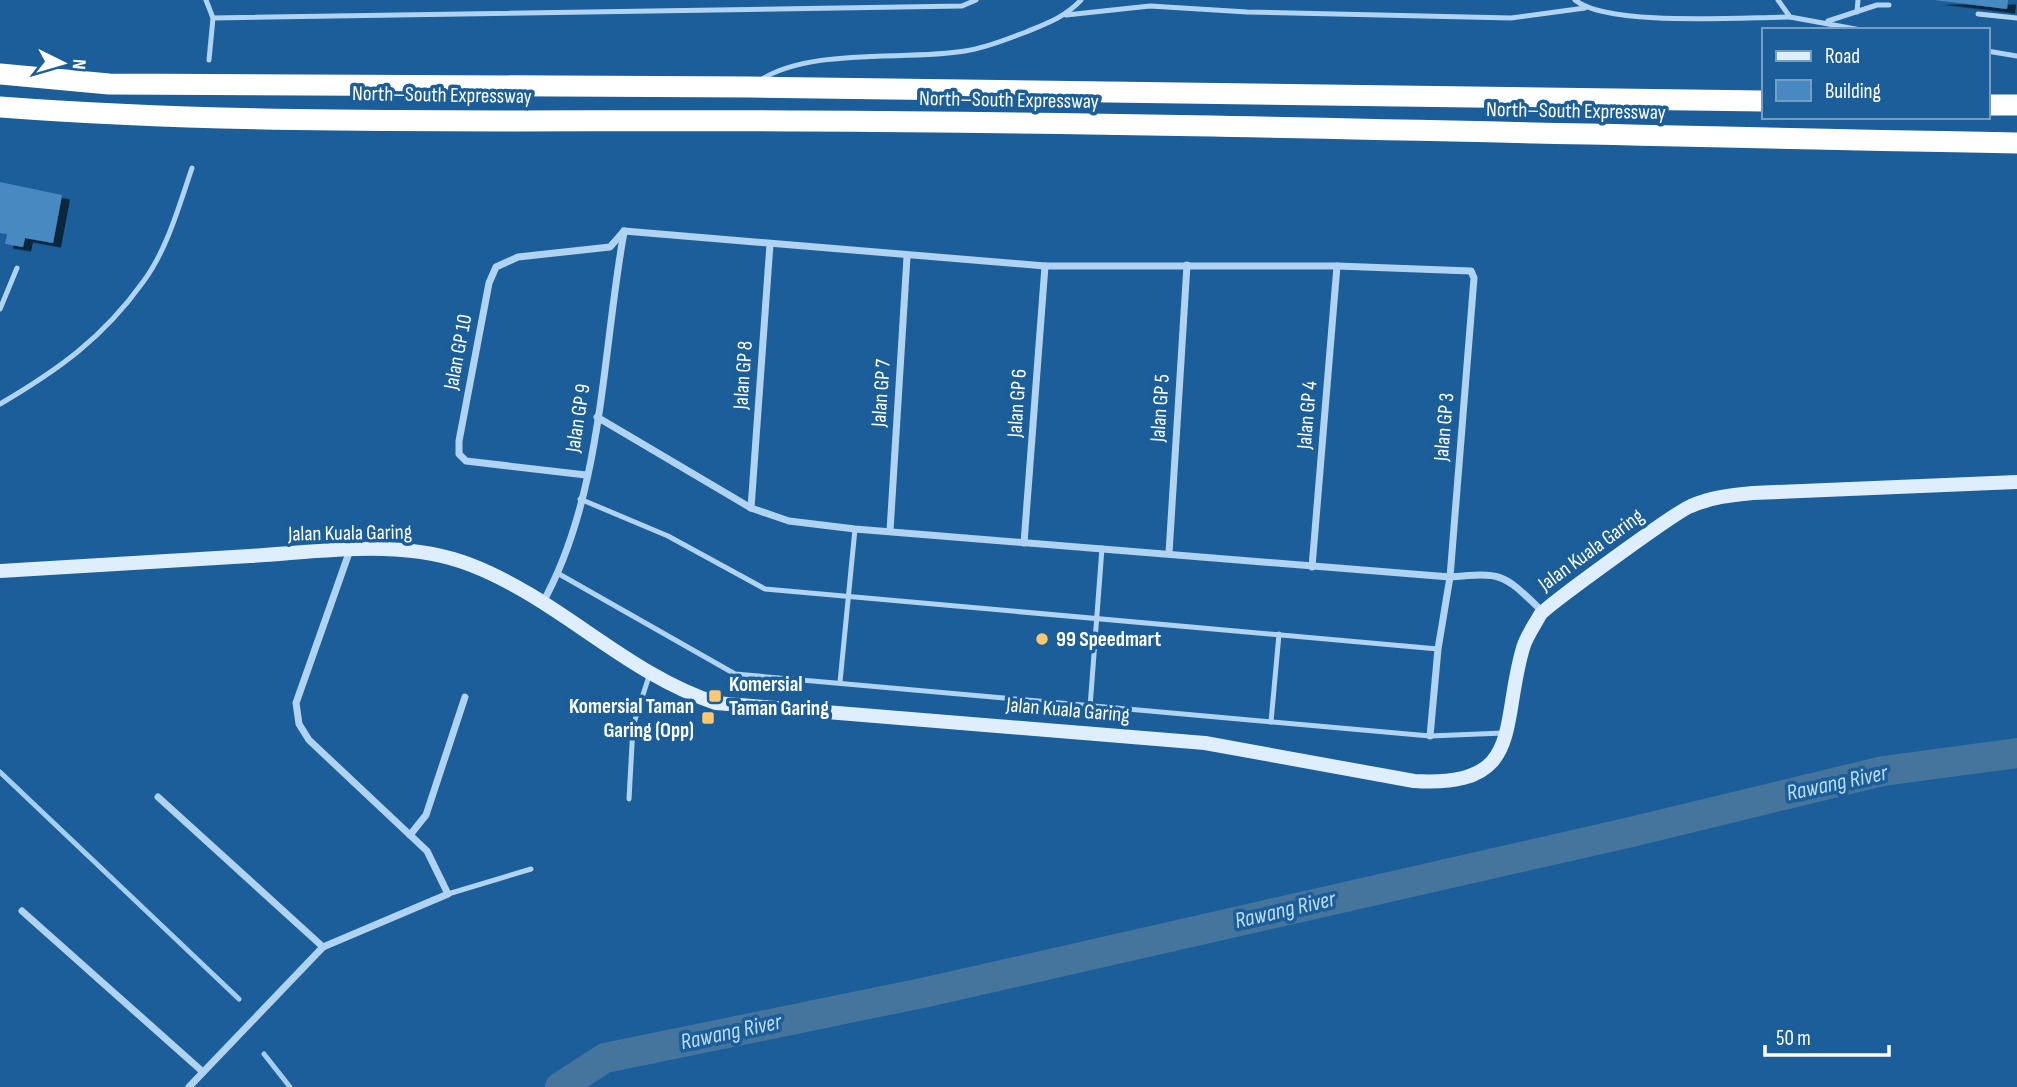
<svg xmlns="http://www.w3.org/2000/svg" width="2017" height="1087" font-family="'Sofia Sans Condensed',sans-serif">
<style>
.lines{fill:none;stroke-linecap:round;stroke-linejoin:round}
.stream{stroke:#a4cff2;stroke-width:5}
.river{stroke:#45749d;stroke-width:30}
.building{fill:#4889c1;filter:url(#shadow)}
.lane{stroke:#b0d3f1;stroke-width:5}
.street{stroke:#b0d3f1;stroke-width:7}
.secondary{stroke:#deeefc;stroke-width:14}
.highway{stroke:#fff;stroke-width:21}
.poi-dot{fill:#ffc870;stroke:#1b5e99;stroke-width:2.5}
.labels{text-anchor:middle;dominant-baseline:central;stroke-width:7;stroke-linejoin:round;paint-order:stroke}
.street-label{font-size:21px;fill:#fff;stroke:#1b5e99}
.poi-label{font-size:21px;font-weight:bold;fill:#fff;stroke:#1b5e99;text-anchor:start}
.water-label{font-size:23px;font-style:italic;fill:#bdddf7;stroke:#1b5e99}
</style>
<defs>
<filter id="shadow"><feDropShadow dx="8" dy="4.5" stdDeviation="0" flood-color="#0009"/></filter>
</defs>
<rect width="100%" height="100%" fill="#1b5e99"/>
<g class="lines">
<g class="stream">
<path d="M0,772L239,999"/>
<path d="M264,1054L290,1087"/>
</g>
<path class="river" d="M560,1087L605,1058L927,992L1631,832L1883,771L2017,753"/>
</g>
<g class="building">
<path d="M1934,0H2008L2007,9Z"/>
<path d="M0,182L62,195L53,243L25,238L23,247L5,244L7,234L0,233Z"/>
</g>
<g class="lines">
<g class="lane">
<path d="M206,0L213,18L209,60"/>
<path d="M1575,0C1608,27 1744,17 1790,17"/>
<path d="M1778,0L1790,17L1861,30"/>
<path d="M1857,12L1858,0"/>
<path d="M1978,14L2017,18"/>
<path d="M1066,15L1150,6L1247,12L1511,18L1585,8"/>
<path d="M213,18L962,6L976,0"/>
<path d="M1828,21L1877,5H1889"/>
<path d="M1987,51L2017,56"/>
<path d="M759,81C809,47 905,61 965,51C986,48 1007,39 1026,32C1048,23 1065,17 1081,0"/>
<path d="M0,309L17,268"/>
<path d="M0,404C58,370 103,338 143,282C167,250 179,206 192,168"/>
<path d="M580,499L668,536L765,589L1438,649"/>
<path d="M559,574L735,674L1430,736L1503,733"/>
<path d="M840,682L855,529"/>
<path d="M1090,707L1102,548"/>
<path d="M1271,722L1279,634"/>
<path d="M629,799L633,726L649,676"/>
<path d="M448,894L531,869"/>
</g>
<g class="street">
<path d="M624,231L1045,266H1337L1471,271L1474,278L1450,577L1438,649L1430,736"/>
<path d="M597,417L751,508L789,521L855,529L1450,577C1504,572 1503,574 1542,611"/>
<path d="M586,475L466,461L459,454V441L489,283L496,267L518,257L610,247L624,231"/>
<path d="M751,508L770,244"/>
<path d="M890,531L907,257"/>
<path d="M1024,543L1045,266"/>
<path d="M1169,553L1187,265"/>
<path d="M1312,567L1337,266"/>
<path d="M542,604C603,495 602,353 624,232"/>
<path d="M158,797L323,947L448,894L427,851L309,740L299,724L296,703L350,550"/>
<path d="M410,835L426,815L465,697"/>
<path d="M22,911L203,1072"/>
<path d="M189,1087L323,947"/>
</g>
<path class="secondary" d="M0,571C83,566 166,561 250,556C321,552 403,538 471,565C559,599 626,674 716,703L1205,743L1414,781C1525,788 1500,726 1523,648C1526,637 1534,626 1540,615C1545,607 1677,511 1691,506C1711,497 1732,495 1753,493L2017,482"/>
<g class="highway">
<path d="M0,74L109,84L750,87L1763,101"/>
<path d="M1987,105H2017"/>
<path d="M0,107C266,127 534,119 801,121C1206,123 1612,136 2017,143"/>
</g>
</g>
<g class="poi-dot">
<circle cx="1042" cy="639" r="7"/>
<rect x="708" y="689" width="14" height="14" rx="3.5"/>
<rect x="701" y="711" width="14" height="14" rx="3.5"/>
</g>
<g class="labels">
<g class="street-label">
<text transform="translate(442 95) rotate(1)">North–South Expressway</text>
<text transform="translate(1009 100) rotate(1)">North–South Expressway</text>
<text transform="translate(1576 111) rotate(1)">North–South Expressway</text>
<text transform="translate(458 352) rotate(-79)">Jalan GP 10</text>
<text transform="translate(743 375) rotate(-86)">Jalan GP 8</text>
<text transform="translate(881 393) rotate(-86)">Jalan GP 7</text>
<text transform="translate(1017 403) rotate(-86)">Jalan GP 6</text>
<text transform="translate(1160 408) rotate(-86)">Jalan GP 5</text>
<text transform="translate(1307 415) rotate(-85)">Jalan GP 4</text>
<text transform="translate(578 418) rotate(-81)">Jalan GP 9</text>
<text transform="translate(1444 427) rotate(-85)">Jalan GP 3</text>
<text transform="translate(350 533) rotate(-1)">Jalan Kuala Garing</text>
<text transform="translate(1591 550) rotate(-36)">Jalan Kuala Garing</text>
<text transform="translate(1068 710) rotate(5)">Jalan Kuala Garing</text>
</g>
<g class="poi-label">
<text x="1056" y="639">99 Speedmart</text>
<text x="729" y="684">Komersial<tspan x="729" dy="24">Taman Garing</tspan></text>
<text x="694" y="706" text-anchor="end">Komersial Taman<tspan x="694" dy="24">Garing (Opp)</tspan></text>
</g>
<g class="water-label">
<text transform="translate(1837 783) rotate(-12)">Rawang River</text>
<text transform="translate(1285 910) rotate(-13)">Rawang River</text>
<text transform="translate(731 1032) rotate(-12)">Rawang River</text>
</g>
</g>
<rect x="1762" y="28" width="228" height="91" fill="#1b5e99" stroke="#769ec2" stroke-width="2"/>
<rect x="1776" y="51" width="35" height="10" fill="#deeefc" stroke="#769ec2" stroke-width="2"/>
<text x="1825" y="63" font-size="21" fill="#ffffff">Road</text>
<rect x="1776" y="80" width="35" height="21" fill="#4889c1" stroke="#769ec2" stroke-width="2"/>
<text x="1825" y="98" font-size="21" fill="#ffffff">Building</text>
<g transform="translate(63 63) rotate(95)" stroke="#1b5e99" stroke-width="5" paint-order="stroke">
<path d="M0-5L12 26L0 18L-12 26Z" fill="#ffffff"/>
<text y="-10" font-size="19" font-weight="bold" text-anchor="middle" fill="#ffffff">N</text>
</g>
<path d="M1765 1045v10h124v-10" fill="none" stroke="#ffffff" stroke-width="3.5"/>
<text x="1776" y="1045" font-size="21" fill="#ffffff" stroke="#1b5e99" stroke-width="5" paint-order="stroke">50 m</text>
</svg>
